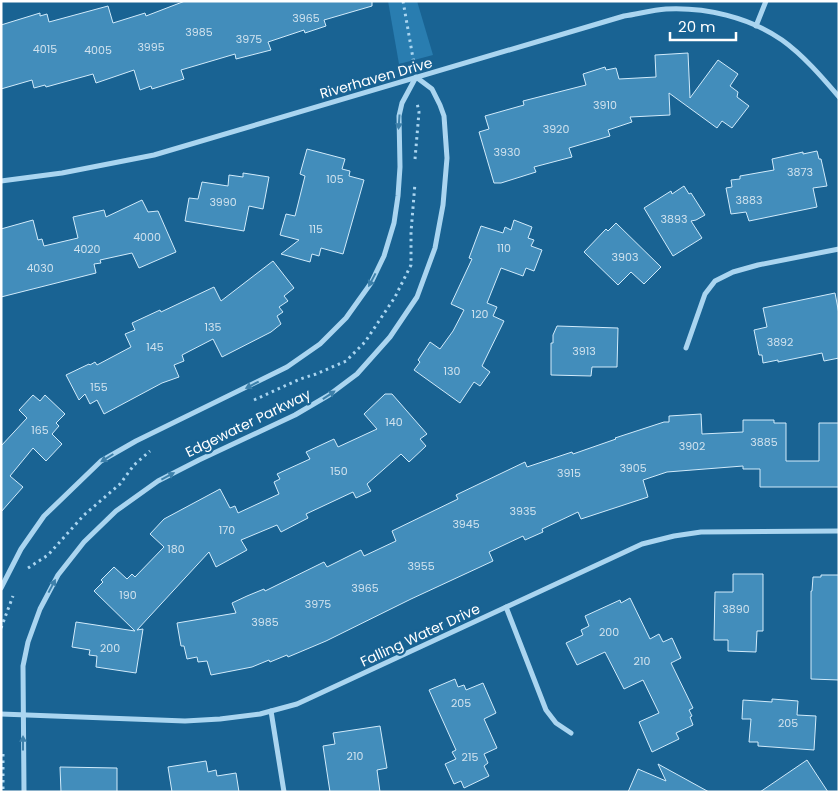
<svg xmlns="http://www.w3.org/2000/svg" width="840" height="793" font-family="Poppins,sans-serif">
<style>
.green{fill:#297db0}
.building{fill:#428dbb;stroke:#d1ebfb}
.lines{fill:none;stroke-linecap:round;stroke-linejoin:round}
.path{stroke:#aad5f0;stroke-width:3;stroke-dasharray:2.5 4;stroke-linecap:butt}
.minor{stroke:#aad5f0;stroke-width:5}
.oneway{fill:#3d80aa}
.labels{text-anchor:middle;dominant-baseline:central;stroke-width:4.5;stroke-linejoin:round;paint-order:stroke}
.number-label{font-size:11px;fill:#d0e2ee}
.street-label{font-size:14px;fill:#fff;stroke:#196393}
</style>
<rect width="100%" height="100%" fill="#196393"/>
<path class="green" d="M388,1H417L433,55L399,64Z"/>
<g class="building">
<path d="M185,1H372V6L324,20L326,26L305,33L304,30L268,42L271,50L236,59L235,54L181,70L184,79L152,89L151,86L140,90L134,70L96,83L93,74L46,87L45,85L34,88L32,80L1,89V25L40,13V16L47,14L49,22L108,6L113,23L145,13L146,16Z"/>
<path d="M688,53L690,98L718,60L738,74L730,86L738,92L737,97L749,106L732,128L722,121L717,128L669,93L670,115L630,117L632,122L608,130L610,136L569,148L572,157L534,167L536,172L501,183H494L479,132L489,129L485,116L524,105L523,101L586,85L583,74L605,67L606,70L616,68L619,79L656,77L655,55Z"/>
<path d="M307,149L345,159L342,169L350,171L349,176L364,180L343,254L321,248L319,256L312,254L310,262L281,254L299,240L280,235L286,214L295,216L305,176L300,174Z"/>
<path d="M817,151L819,159H821L827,186L813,188L817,207L749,221L746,212L731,214L726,188L732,187L731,180L740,179V176L774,170L772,159L803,152V154Z"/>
<path d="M243,173L269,177L263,209L249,206L244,231L185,221L189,198L198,199L202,182L228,186L229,175L243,177Z"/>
<path d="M684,186L689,194L691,193L705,215L696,220L691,221L702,238L673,256L644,208L671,191L672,194Z"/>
<path d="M142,200L148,212L158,211L176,252L139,268L132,253L100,260L101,263L94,264L96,273L1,297V229L33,220L38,240L42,239L44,246L78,238L73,217L104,210L106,217Z"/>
<path d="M514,220L532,227L528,238L534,240L531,246L542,250L534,271L526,268L523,276L501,268L487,303L497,307L493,316L504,321L482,366L490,372L480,386L474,382L460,403L414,370L420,362L418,360L430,342L440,349L453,331L464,310L451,304L472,259L469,258L481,226L503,233L505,227L511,230Z"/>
<path d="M616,223L661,267L644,284L631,272L618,285L584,252L606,229L608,231Z"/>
<path d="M273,261L294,288L284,296L288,301L279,307L283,312L277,316L281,324L271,332L222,357L213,339L182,355L184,361L174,365L179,377L162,383L104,414L97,400L90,404L85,394L79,400L66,375L89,364L90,365L95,362L97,365L131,347L125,334L135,330L132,323L160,310L161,312L214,287L221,301Z"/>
<path d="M835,293L839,314V358L824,361L822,353L778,362V360L763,363L762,355H759L754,330L767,327L763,308Z"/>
<path d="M557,326L618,328L617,367H592L591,376L551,375V343H553V335Z"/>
<path d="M385,394H392L427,434L420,439L426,446L409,462L401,454L367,484L371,491L356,498L353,492L306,514L308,518L281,532L277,525L241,540L247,550L216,567L209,552L137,630L143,629L136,673L96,667L97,656L89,655L90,650L72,647L76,622L135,631L94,591L103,582L101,580L114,567L127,579L132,574L135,577L164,547L150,534L164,519L220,489L230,508L235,506L238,513L279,494L274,482L280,479L277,474L310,459L306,452L334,439L338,447L377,429L364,414Z"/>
<path d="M33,395L40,401L45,395L65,414L56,423L59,426L52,434L62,444L46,461L33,448L10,476L23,487L1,512V446L27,418L19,410Z"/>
<path d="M701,414L702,434L743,432V420H774V423H786V461H819V423H839V487H760V469H743V466L667,472L643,480L648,497L581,519L578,512L542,529L543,532L525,540L523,536L489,552L493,561L411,599L326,641L288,657L287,655L270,662L269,660L252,667L211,675L207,661L198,662L197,657L187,659L184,646H181L177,623L236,613L232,603L247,596L264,589L265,591L324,562L327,567L361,550L364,556L396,541L392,531L458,499L456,495L525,462L527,467L572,452L573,454L616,439L615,438L664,422H669V416Z"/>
<path d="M733,574H763V631H757L756,652L728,651V640H714L715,592H733Z"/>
<path d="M821,575H839V680L811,679V591H812L813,577H821Z"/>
<path d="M630,598L650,639L659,634L663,642L672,638L681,658L671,663L693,708L689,710L692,716L690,717L693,725L676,733L679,739L652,752L639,722L659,713L643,680L624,689L605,652L577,665L566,643L583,635L581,630L589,626L585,616L620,600L621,603Z"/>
<path d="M455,679L458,687L464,685L466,690L483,683L496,713L484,719L497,748L484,754L488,763L484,766L489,776L464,788L461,781L454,784L445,764L456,759L452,752L456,750L429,690Z"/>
<path d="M772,699L798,701L797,715L816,716L814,750L758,746V742H749L751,719H742L743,700L772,702Z"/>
<path d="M380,726L387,768L377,770L380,792H330L323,746L335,744L333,733Z"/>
<path d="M807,760L828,792H760Z"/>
<path d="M206,761L208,772L216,770L217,776L236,773L239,792H172L168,767Z"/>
<path d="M658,764L709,792H628L638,769L666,781Z"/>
<path d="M60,767L117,768V792H61Z"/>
</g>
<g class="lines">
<g class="path">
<path d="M403,1L414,64"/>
<path d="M415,159L419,112L417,103"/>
<path d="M254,400L300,379L316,374L346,361L365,342L395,297L411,265V232L415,183"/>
<path d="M28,568L48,555L84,515L120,484L134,465L150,451"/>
<path d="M1,628L13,596"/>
<path d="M3,754V792"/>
</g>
<g class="minor">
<path d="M756,26L766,1"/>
<path d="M1,181L62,173L154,155L624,16C638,14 652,10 666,9C705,7 749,17 782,40C803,55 822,77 839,97"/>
<path d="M686,348L705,294L715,281L733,272L758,265L839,249"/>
<path d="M1,588L21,549L44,516L101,461L136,441L287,367L320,344L346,318L371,283L384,256L394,223L398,196L400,167L399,116L402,103L416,77L432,89L440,105L444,116L447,158L443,205L435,248L417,297L390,337L357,374L329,395L295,415L199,460L158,481L116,511L84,542L58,575L40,609L28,642L23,666L24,792"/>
<path d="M506,607L546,710L556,723L571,733"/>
<path d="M271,711L284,792"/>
<path d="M1,714L185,721L220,719L260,714L297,704L642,544L674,536L701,532L839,531"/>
</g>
</g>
<defs><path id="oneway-solid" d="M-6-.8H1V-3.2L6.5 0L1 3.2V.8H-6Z" transform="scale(1.25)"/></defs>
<g class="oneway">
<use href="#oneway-solid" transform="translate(399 122) rotate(94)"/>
<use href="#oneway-solid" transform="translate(372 280) rotate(118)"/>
<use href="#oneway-solid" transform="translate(252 385) rotate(153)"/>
<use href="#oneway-solid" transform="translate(329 395) rotate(-34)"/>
<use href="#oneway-solid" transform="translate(107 458) rotate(148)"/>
<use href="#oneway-solid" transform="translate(168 476) rotate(-28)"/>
<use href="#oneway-solid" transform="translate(52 586) rotate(-62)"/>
<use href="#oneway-solid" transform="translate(23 743) rotate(-90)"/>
</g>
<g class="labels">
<g class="number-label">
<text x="306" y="18">3965</text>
<text x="199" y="32">3985</text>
<text x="249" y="39">3975</text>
<text x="151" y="47">3995</text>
<text x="45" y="49">4015</text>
<text x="98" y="50">4005</text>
<text x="605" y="105">3910</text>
<text x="556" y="129">3920</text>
<text x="507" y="152">3930</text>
<text x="800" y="172">3873</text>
<text x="335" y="179">105</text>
<text x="749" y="200">3883</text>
<text x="223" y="202">3990</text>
<text x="674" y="219">3893</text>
<text x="316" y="229">115</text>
<text x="147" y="237">4000</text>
<text x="504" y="248">110</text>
<text x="87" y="249">4020</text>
<text x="625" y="257">3903</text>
<text x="40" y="268">4030</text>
<text x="480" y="314">120</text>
<text x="213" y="327">135</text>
<text x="780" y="342">3892</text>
<text x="155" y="347">145</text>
<text x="584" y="351">3913</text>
<text x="452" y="371">130</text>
<text x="99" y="387">155</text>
<text x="394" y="422">140</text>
<text x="40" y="430">165</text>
<text x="764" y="442">3885</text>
<text x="692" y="446">3902</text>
<text x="633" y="468">3905</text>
<text x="339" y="471">150</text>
<text x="569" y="473">3915</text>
<text x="523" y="511">3935</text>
<text x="466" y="524">3945</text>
<text x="227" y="530">170</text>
<text x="176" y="549">180</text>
<text x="421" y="566">3955</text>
<text x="365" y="588">3965</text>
<text x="128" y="595">190</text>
<text x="318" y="604">3975</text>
<text x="736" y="609">3890</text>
<text x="265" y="622">3985</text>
<text x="609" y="632">200</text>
<text x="110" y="648">200</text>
<text x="642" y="661">210</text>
<text x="461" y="703">205</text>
<text x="788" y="723">205</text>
<text x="355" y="756">210</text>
<text x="470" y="757">215</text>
</g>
<g class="street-label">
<text transform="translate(376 78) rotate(-16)">Riverhaven Drive</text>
<text transform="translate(248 423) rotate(-26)">Edgewater Parkway</text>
<text transform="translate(420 635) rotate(-25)">Falling Water Drive</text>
</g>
</g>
<rect width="840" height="793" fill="none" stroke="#ffffff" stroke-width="5"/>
<path d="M670 32v8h66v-8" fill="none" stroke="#ffffff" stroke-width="2.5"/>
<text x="678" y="32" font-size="15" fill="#ffffff" stroke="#196393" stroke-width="4" paint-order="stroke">20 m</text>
</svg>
